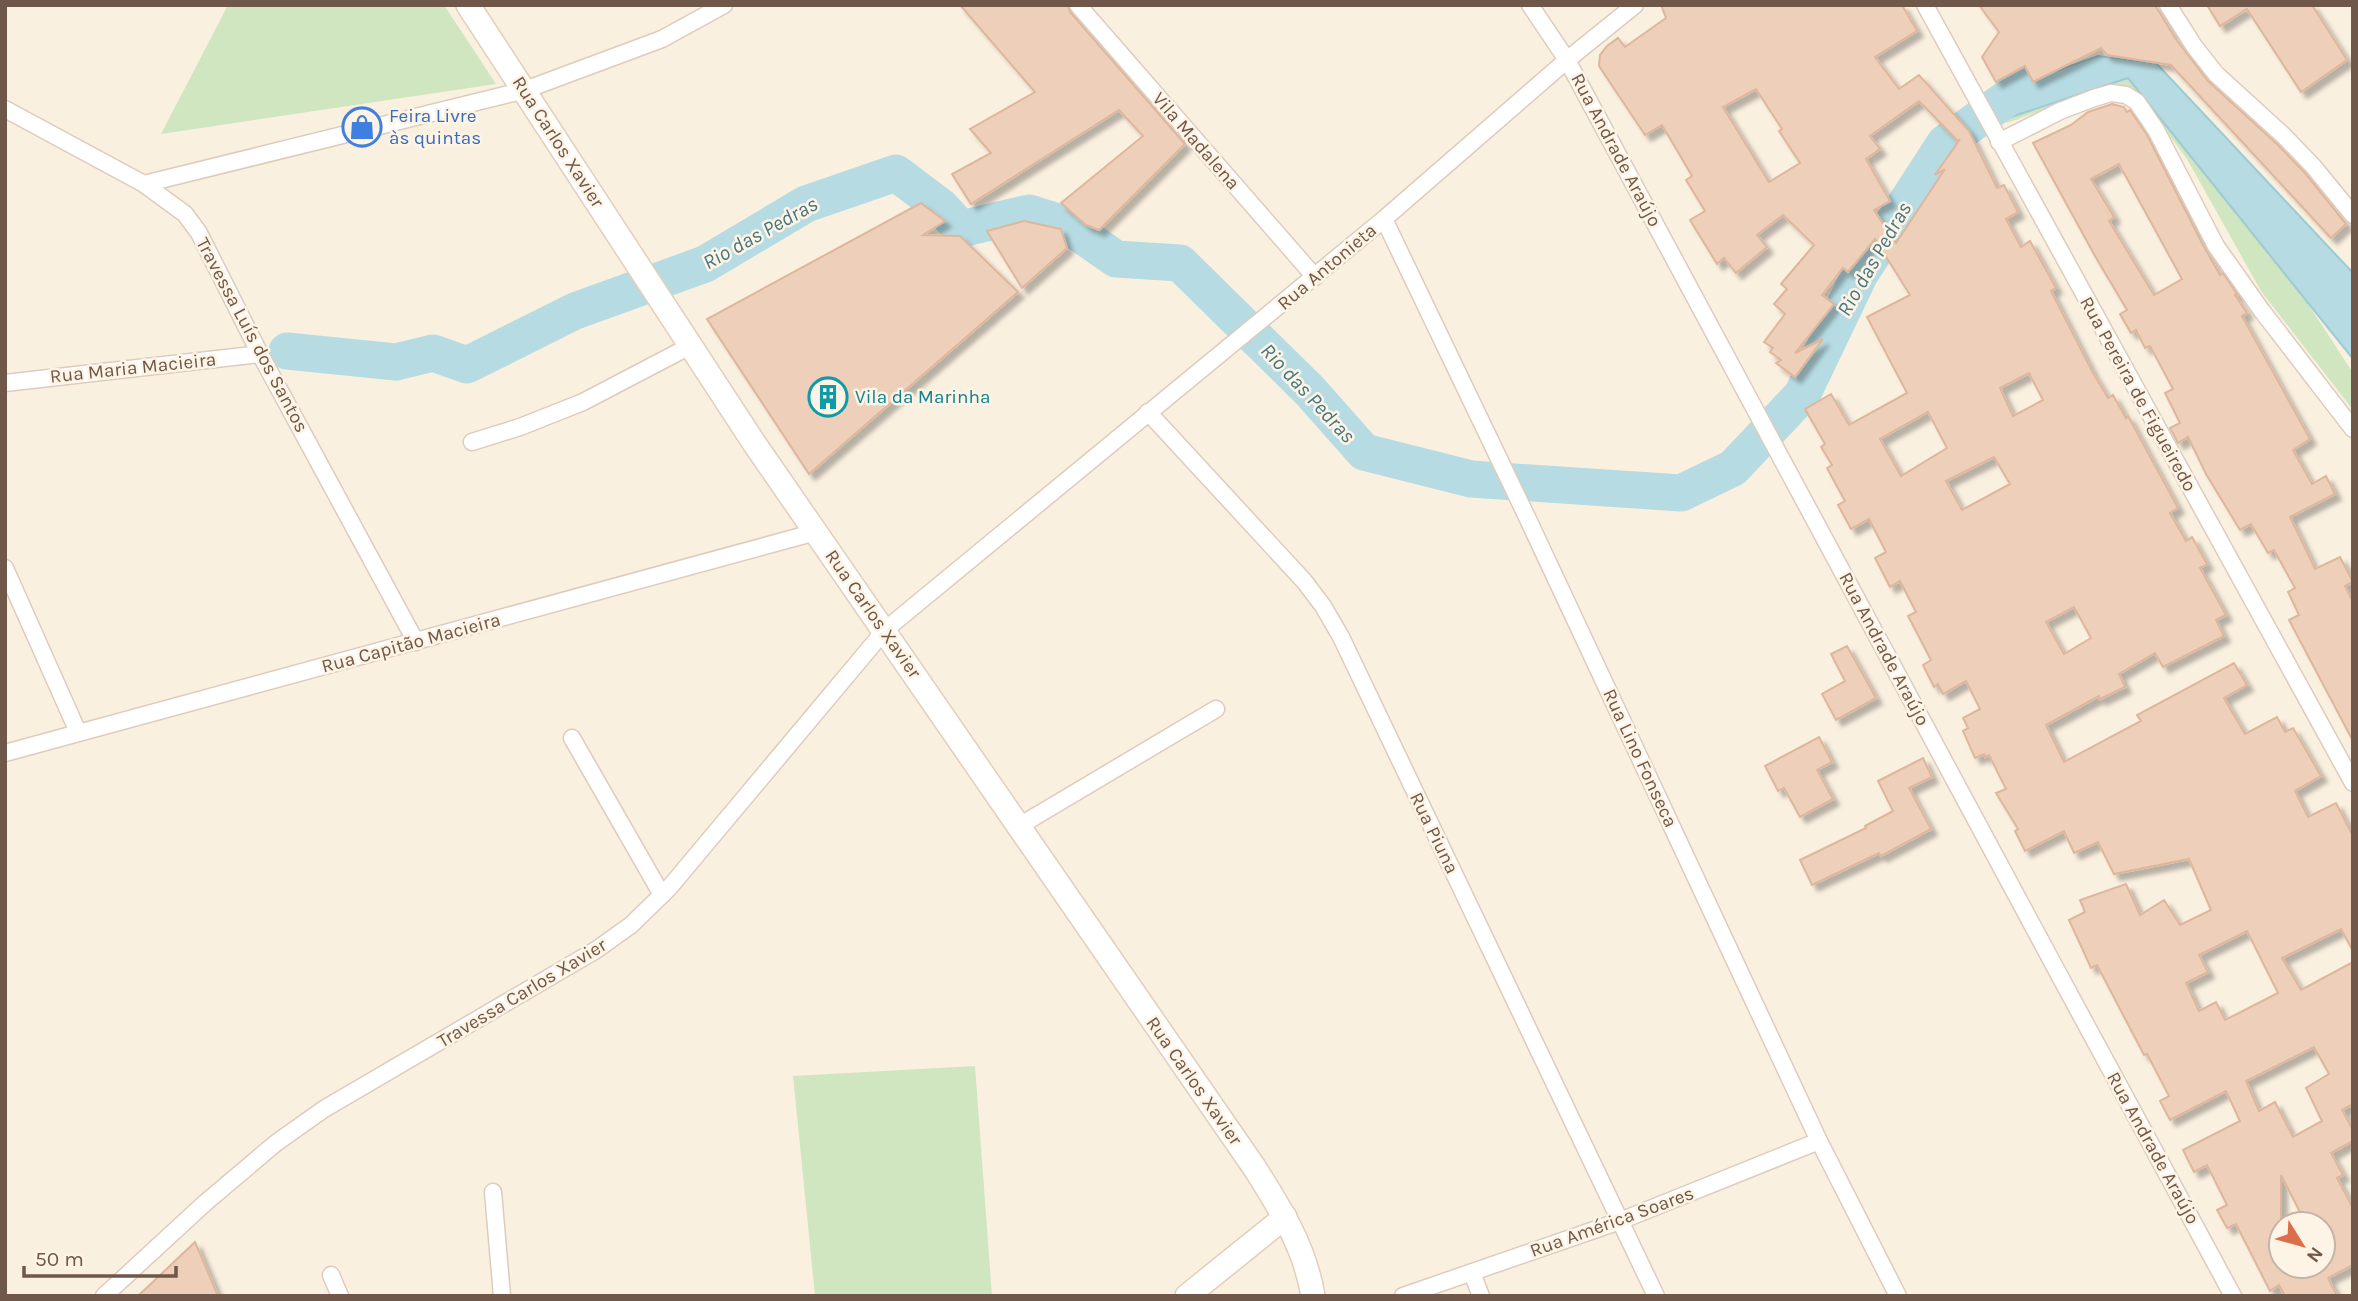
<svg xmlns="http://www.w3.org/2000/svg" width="2358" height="1301" font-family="Karla,sans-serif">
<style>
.green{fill:#cfe6c0}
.water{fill:#b6dbe2;stroke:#9dcad3;stroke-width:2}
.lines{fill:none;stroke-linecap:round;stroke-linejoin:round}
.river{stroke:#b6dbe2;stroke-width:37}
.building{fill:#eecfb9;stroke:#dfb69b;stroke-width:2;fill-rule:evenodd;filter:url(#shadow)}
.street-casing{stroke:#ddccbd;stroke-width:19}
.secondary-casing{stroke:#e2cebb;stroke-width:26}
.street{stroke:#fff;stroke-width:16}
.secondary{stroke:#fff;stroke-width:23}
.labels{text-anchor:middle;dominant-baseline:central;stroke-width:5;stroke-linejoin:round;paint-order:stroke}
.shop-label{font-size:19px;fill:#366cbe;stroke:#fef4e5;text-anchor:start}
.street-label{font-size:19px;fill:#6f5749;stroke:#fef4e5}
.culture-label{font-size:19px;fill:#0d838f;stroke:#fef4e5;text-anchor:start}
.water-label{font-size:21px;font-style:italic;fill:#457681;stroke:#fef4e5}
</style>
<defs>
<filter id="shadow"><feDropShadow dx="6" dy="6" stdDeviation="2" flood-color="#0004"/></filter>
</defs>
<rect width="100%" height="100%" fill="#faf0e0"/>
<g class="green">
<path d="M228,5H444L496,84L161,134Z"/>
<path d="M2144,74L2245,188L2310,307L2353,373V410L2261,291L2187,159L2142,99L2112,84L2007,123L2000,108L2038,86Z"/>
<path d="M975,1066L992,1296H815L793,1076Z"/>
</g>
<path class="water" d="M2098,56L2156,63L2353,273V359L2128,78L2005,119L1992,94Z"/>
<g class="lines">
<path class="river" d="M287,351L396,362L433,353L467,365L575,311L705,264L806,204L896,173L941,207L961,229L1029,213L1067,225L1116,259L1180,263L1310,391L1364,452L1471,479L1681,493L1733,468L1802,395L1860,274L1945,143L2031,81L2038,79"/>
</g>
<g class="building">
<path d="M960,5H1068L1070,12L1185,144L1099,230L1086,225L1061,203L1143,136L1119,110L971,204L952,174L991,153L970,129L1035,92Z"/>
<path d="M1661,5H1902L1917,31L1875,57L1899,89L1919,75L1969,131L1997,188L2004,185L2018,212L2006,219L2021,247L2030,241L2056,288L2051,291L2093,373L2108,398L2113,395L2126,418L2128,416L2178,508L2170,513L2186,541L2192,537L2207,564L2200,568L2226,615L2216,620L2224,636L2163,667L2155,653L2119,674L2125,687L2100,699L2099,696L2046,725L2064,762L2141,721L2137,715L2234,663L2247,685L2224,698L2245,734L2277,717L2285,732L2293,728L2321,776L2295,791L2308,817L2336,803L2353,836V951L2341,929L2282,958L2301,990L2353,962V1104L2342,1110L2353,1130V1141L2331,1153L2343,1175L2337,1178L2353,1208V1265L2328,1278L2337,1296H2285L2279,1285L2270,1291L2236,1224L2227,1228L2217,1210L2227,1205L2207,1165L2194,1172L2183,1150L2240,1121L2226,1091L2170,1120L2160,1101L2169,1096L2147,1054L2144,1055L2097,965L2091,968L2069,920L2085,912L2080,900L2126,884L2140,915L2164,900L2180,925L2211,910L2189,859L2114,874L2098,842L2074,853L2064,831L2025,851L2015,831L2018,829L1996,793L2006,789L1989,755L1985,757L1984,754L1975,758L1963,731L1968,728L1963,718L1980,709L1966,681L1943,694L1938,684L1934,687L1923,665L1931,660L1908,616L1916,612L1900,581L1890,587L1875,558L1886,552L1869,519L1851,529L1838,505L1845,501L1827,468L1832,465L1821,447L1825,444L1805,409L1831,394L1849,425L1907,393L1867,317L1910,295L1875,239L1848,272L1843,268L1822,295L1834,304L1795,353L1823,339L1795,377L1776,363L1781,360L1770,352L1773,348L1764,342L1785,314L1774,304L1787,289L1781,284L1814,245L1783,215L1757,235L1767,247L1736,273L1724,258L1717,264L1690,220L1705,211L1686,180L1692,176L1675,147L1662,125L1645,135L1599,66L1600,55L1607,46L1618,38L1625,47L1666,18ZM1756,89L1782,129L1779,131L1800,163L1769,182L1723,107ZM1919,101L1958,141L1960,139L1935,175L1945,169L1896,243L1874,210L1890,201L1866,159L1880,149L1870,136ZM2029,373L2043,400L2013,416L2000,388ZM1928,412L1947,448L1901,476L1880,439ZM1994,457L2010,484L1962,510L1946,481ZM2074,607L2091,638L2064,654L2046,622ZM2247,931L2278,993L2225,1020L2216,1002L2199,1011L2186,983L2208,972L2199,955ZM2314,1047L2329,1074L2306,1088L2322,1121L2293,1137L2275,1102L2259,1111L2246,1081ZM2281,1175L2306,1224H2323V1266H2281Z"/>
<path d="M1979,5H2155L2175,38L2208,81L2277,144L2305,173L2346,224L2331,238L2171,65L2107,55L2101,48L2033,82L2025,66L1996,82L1982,57L1999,32Z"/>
<path d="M2207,5H2312L2347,60L2301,92L2247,9L2220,26Z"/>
<path d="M2112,104L2124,107L2127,112L2130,110L2147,135L2203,245L2220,275L2223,273L2237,294L2235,295L2247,313L2242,316L2310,439L2293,450L2312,484L2326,476L2335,494L2290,517L2315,569L2340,557L2353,582L2345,586L2353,602V741L2289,620L2299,615L2288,592L2295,588L2274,550L2268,553L2251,524L2240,530L2206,474L2188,437L2178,443L2170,428L2180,423L2165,393L2173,389L2150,346L2145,348L2136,330L2131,333L2120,314L2127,310L2095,256L2033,143L2071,125L2088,112ZM2119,164L2182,279L2154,295L2109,221L2114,217L2091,179Z"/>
<path d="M921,203L945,221L923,235L960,236L1018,292L809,474L707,319Z"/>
<path d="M1024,221L1061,229L1067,248L1022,288L987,231Z"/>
<path d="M1847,646L1876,698L1836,720L1822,694L1845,681L1831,654Z"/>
<path d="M1819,737L1832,762L1817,770L1833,799L1800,817L1784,788L1778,791L1765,766Z"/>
<path d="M1923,758L1932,777L1909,788L1931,829L1881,856L1879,853L1812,885L1800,860L1866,828L1865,826L1893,811L1878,781Z"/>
<path d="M195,1242L218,1296H138Z"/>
</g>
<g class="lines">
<g class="street-casing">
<g id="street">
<path d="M1078,5L1315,277"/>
<path d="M1530,5L1567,60C1790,471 2009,885 2233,1296"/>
<path d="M1925,5L2353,783"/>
<path d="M2168,5L2194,46L2216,74L2284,136L2313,166L2353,215"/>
<path d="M5,109L144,184L185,214L199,233L260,354L416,642"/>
<path d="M1999,142L2060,111L2094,98L2111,93L2126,95L2137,102L2156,130L2216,246L2262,311L2353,429"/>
<path d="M144,184L525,90L662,39L724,5"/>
<path d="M1384,219L1526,515L1819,1141L1898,1296"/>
<path d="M5,383L260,354"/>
<path d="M1148,412L1304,581L1323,606L1341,637L1656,1296"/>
<path d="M472,442L520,427L583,402L690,346"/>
<path d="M5,568L78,732"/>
<path d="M572,738L662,895"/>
<path d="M5,753L816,532"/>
<path d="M1019,826L1216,709"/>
<path d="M493,1192L502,1296"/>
<path d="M1472,1273L1481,1296"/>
<path d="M331,1275L340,1296"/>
<path d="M104,1296L205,1203L276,1143L324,1109L596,950L631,925L669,888L885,630L1384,219L1567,60L1635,5"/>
<path d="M1403,1296L1620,1221L1819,1141"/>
</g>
</g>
<g class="secondary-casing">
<g id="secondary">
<path d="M468,5L754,443L1254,1167C1280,1208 1305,1247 1313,1296"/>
<path d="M1187,1296L1285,1217"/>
</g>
</g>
<use href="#street" class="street"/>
<use href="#secondary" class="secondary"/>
</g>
<defs>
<g id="shop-ring" transform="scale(2.0125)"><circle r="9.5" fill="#fef4e5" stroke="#3f7fe0" stroke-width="1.5"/><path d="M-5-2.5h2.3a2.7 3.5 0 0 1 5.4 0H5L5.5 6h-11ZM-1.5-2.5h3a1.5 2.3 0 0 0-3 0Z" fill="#3f7fe0"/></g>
<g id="building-ring" transform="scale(2.0125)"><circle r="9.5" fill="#fef4e5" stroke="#0f9aa8" stroke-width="1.5"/><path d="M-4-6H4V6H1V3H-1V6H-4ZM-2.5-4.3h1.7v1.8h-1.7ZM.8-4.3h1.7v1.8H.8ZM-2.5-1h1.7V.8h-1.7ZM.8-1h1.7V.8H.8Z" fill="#0f9aa8"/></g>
</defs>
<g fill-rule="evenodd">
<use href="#shop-ring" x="362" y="127"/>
<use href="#building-ring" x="828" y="397"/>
</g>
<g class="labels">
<g class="shop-label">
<text x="389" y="116">Feira Livre<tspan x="389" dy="22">às quintas</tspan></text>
</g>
<g class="street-label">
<text transform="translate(1196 141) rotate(49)">Vila Madalena</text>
<text transform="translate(558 142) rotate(57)">Rua Carlos Xavier</text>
<text transform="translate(1616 150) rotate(62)">Rua Andrade Araújo</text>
<text transform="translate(1327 267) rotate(-40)">Rua Antonieta</text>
<text transform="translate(252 335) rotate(62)">Travessa Luís dos Santos</text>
<text transform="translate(133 368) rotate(-6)">Rua Maria Macieira</text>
<text transform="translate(2138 394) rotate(61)">Rua Pereira de Figueiredo</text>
<text transform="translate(873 614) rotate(55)">Rua Carlos Xavier</text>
<text transform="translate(411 643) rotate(-15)">Rua Capitão Macieira</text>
<text transform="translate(1884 649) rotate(62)">Rua Andrade Araújo</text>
<text transform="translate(1640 758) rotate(65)">Rua Lino Fonseca</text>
<text transform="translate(1434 833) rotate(64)">Rua Piuna</text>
<text transform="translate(522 993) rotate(-31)">Travessa Carlos Xavier</text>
<text transform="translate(1194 1081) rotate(55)">Rua Carlos Xavier</text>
<text transform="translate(2153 1148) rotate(61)">Rua Andrade Araújo</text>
<text transform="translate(1612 1222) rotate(-20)">Rua América Soares</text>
</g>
<g class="culture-label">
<text x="855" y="397">Vila da Marinha</text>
</g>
<g class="water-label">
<text transform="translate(760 233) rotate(-29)">Rio das Pedras</text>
<text transform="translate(1874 259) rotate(-60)">Rio das Pedras</text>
<text transform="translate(1308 393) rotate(47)">Rio das Pedras</text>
</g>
</g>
<rect width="2358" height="1301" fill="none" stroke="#6f5749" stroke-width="14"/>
<g transform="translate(2302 1245) rotate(127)"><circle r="33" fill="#fef4e5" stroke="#c5b5a7" stroke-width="2"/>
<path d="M0-5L12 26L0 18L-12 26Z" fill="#dd6e4c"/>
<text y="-10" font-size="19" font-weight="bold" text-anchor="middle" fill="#6f5749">N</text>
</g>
<path d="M24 1266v10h152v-10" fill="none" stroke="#6f5749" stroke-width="3.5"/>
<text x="35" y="1266" font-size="21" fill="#6f5749" stroke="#fef4e5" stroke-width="5" paint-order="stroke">50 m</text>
</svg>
